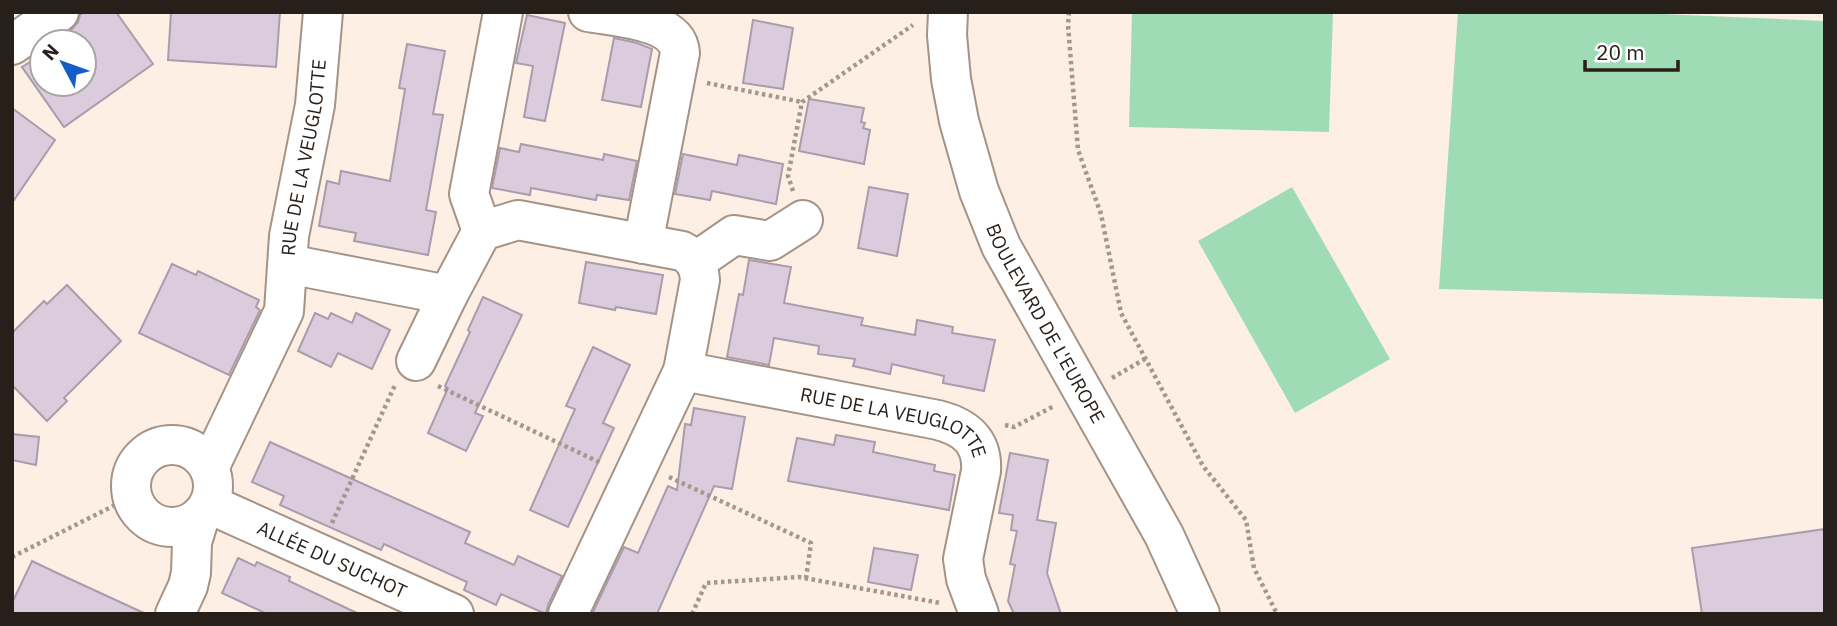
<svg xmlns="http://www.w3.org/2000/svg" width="1837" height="626" font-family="'IBM Plex Sans',sans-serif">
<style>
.green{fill:#9fdcb5}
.building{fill:#dbccdd;stroke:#aa9cac;stroke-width:2}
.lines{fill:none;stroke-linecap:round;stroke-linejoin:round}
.minor-casing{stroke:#a49386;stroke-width:42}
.path{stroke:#a3978f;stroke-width:4.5;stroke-dasharray:3.5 3.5;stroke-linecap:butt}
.minor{stroke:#fff;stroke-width:38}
.labels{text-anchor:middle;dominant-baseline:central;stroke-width:5;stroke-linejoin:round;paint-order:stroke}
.street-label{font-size:19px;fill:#261f1a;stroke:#fff}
</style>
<rect width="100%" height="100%" fill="#feefe4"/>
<g class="green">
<path d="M1132,12H1333L1329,132L1129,127Z"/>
<path d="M1458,12H1614L1825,21V299L1439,289Z"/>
<path d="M1292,187L1390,359L1295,413L1198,241Z"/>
</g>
<g class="building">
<path d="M84,12H116L153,64L64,127L22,67L33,60L31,58L42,51V84H84V42H54L72,29L78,22L80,15Z"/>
<path d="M171,12H280L276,67L168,60Z"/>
<path d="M527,15L565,23L545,121L524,117L533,66L516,63Z"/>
<path d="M753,20L793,28L783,89L743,83Z"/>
<path d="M614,38L637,43L652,49L641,107L602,100Z"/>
<path d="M407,44L445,51L433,114L443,115L426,210L436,212L428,255L354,241L356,233L319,226L327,181L339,184L341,171L390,181L405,89L399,88Z"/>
<path d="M809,99L864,108L861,122L865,123L863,128L870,130L864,164L799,151Z"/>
<path d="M12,108L55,140L12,203Z"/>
<path d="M521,144L603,160L604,154L637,161L629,200L597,195L596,200L531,188L530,195L492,188L500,148L519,152Z"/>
<path d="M683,154L737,165L739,155L783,164L776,204L712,191L710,200L675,194Z"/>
<path d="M869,187L908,194L897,256L858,248Z"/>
<path d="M749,260L791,267L784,303L863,318L861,325L915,335L917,320L953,327L952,333L995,340L984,391L943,383L944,376L892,364L890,374L853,366L855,359L818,354L819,346L774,338L769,365L727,357L739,294L743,295Z"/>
<path d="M586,262L663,275L656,314L616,307L615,310L579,303Z"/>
<path d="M172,264L196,275L198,271L259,300L256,307L260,310L229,375L139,333Z"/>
<path d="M67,285L121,341L64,398L67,401L47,421L12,385V333L44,301L47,304Z"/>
<path d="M483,297L522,315L475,413L483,416L466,451L428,433L448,388L445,386L470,332L468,330Z"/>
<path d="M315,313L328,319L331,313L352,323L356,313L390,330L372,369L338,353L331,367L298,351Z"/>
<path d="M593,347L630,365L603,423L614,428L568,527L530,510L575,409L566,406Z"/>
<path d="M694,408L745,417L732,489L714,486L657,614H592L624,547L638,553L668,486L677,490L685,424L691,425Z"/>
<path d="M12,434L39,437L36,465L12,460Z"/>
<path d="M836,435L875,442L873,452L935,465L934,471L955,475L949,510L788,481L797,438L834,445Z"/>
<path d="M270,442L470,532L465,543L514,565L518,556L562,576L548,605L546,614L501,594L496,605L464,590L467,582L384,544L381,550L280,505L284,496L252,482Z"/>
<path d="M1010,453L1048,460L1037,520L1056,523L1047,573L1061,614H1014L1008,601L1015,565L1010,564L1017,531L1011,530L1013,515L999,513Z"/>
<path d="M1825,529V614H1702L1692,548Z"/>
<path d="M874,548L918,555L911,590L868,582Z"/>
<path d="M238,558L255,566L257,562L290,577L289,581L359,614H267L222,593Z"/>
<path d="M32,561L57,573L146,614H12V603Z"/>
</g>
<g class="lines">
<g class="minor-casing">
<g id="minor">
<path d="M588,12C614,17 678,19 680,53L643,244"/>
<path id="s1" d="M948,12L947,35L951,79L959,121L979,191L1001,246L1164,535L1200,614"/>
<path d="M12,45L59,12"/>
<path d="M482,231L469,194L503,12"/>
<path d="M695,262L734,235L770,241L803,220"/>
<path id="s2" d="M288,264L448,295L482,231L518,220L682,251C694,257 699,266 700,280L683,371L938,420C965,427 983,441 981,471L963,559L966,579L979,614"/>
<path d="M416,361L448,295"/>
<circle cx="172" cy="486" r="41"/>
<path id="s3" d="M209,468L284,311L289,236L315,105L323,12"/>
<path id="s4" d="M209,504L454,614"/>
<path d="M175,614L188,586L191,573L192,542L200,516"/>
<path d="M568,614L683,371"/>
</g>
</g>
<g class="path">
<path d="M1069,12L1068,25L1078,150L1101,214L1121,313L1203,466L1246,520L1254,568L1277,614"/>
<path d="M707,83L802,102"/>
<path d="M793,191L788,176L802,102L913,25"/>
<path d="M1112,378L1145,359"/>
<path d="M438,386L601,463"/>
<path d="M1005,425L1014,427L1054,406"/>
<path d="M669,477L811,543L806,578"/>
<path d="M332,523L395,385"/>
<path d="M12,557L131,497"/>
<path d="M692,614L706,583L799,577L940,603"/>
</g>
<use href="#minor" class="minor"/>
</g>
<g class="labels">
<g class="street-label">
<text stroke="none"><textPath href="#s3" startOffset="329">RUE DE LA VEUGLOTTE</textPath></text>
<text stroke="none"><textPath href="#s1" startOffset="331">BOULEVARD DE L'EUROPE</textPath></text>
<text stroke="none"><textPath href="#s2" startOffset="788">RUE DE LA VEUGLOTTE</textPath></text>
<text stroke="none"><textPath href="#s4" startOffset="135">ALLÉE DU SUCHOT</textPath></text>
</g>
</g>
<rect width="1837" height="626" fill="none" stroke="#261f1a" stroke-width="28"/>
<g transform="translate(63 63) rotate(311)"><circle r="33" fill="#ffffff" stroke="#a8a5a3" stroke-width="2"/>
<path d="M0-5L12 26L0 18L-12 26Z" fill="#165dc8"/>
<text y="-10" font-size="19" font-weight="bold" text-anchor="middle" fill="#261f1a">N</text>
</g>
<path d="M1585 60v10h93v-10" fill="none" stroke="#261f1a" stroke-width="3.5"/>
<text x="1596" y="60" font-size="21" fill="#261f1a" stroke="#ffffff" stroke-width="5" paint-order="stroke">20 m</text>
</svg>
